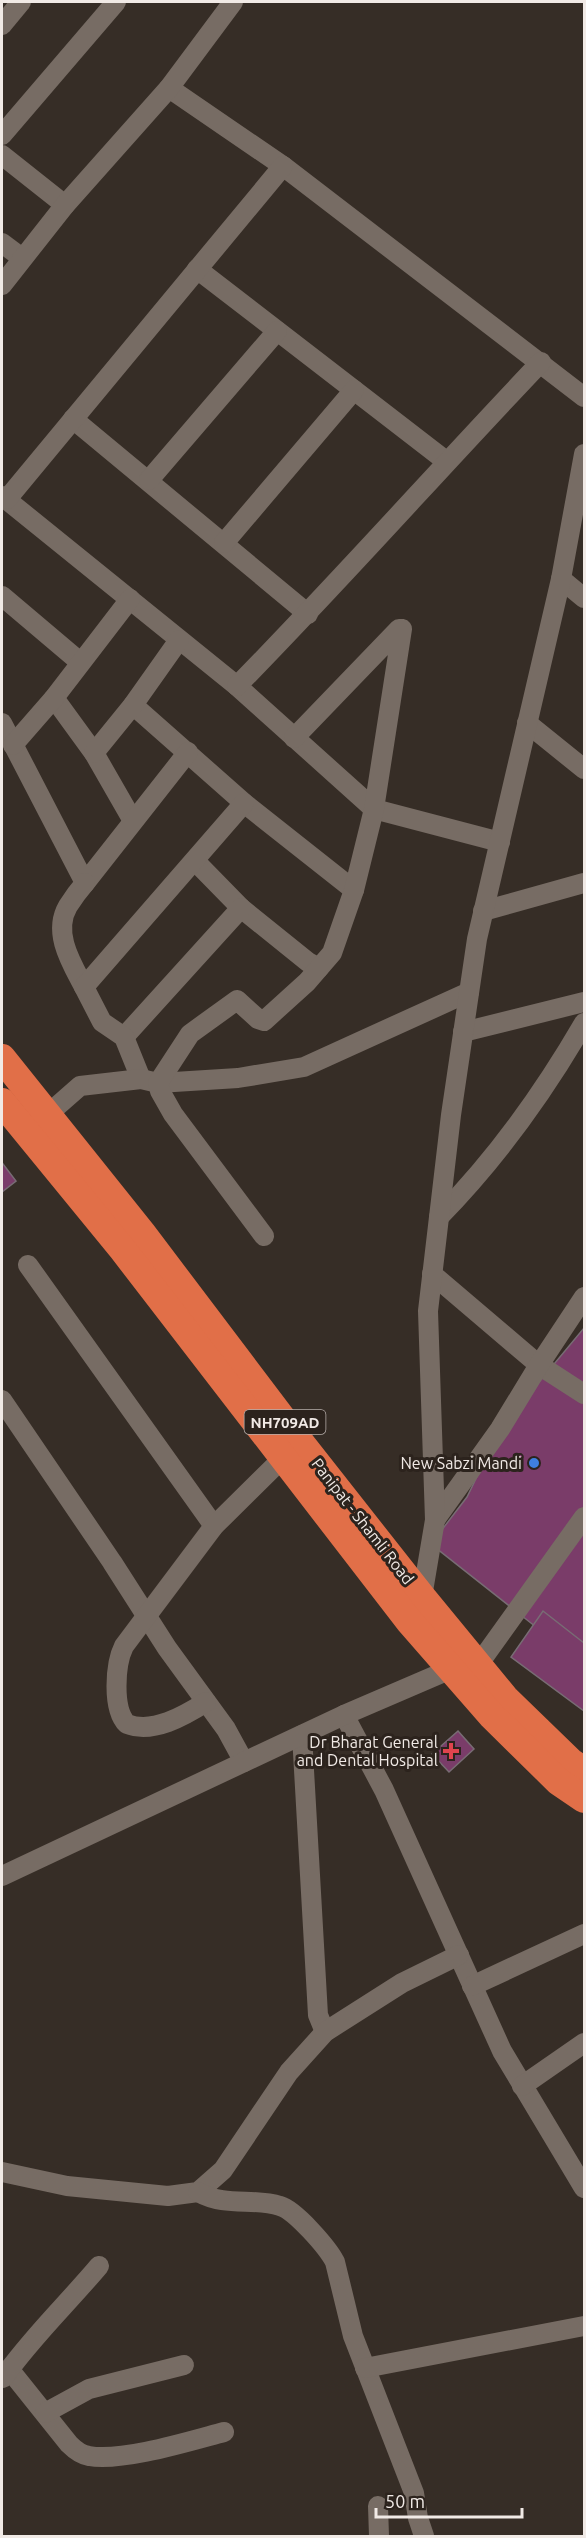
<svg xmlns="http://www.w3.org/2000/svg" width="586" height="2538" font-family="Ubuntu,sans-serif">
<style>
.building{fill:#7a3c69;stroke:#786c74;stroke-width:1.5}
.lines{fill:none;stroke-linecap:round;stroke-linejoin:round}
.minor{stroke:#776c64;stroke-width:20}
.highway{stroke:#e16f48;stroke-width:28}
.shop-dot{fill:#3f7fe0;stroke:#2c231d;stroke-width:2}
.health-dot{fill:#e0444e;stroke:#2c231d;stroke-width:2}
.labels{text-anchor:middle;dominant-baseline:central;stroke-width:6;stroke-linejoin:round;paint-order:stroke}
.shield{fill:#2c231d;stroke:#b6aeaa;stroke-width:1.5}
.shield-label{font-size:15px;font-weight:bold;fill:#f1eae6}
.poi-label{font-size:16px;fill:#f1eae6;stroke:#2c231d;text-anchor:end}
.street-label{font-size:16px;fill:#f1eae6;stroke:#2c231d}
</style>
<rect width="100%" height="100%" fill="#362d26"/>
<g class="building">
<path d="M3,1164L16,1181L2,1192V1165Z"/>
<path d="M584,1328V1665L431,1544L467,1497L500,1429Z"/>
<path d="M543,1611L584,1643V1711L511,1657Z"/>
<path d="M458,1731L474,1749L449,1772L432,1754Z"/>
</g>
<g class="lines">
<g class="minor">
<path d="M2,25L21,2"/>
<path d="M169,88L283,166L584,397"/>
<path d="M2,135L116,2"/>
<path d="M2,155L65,205"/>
<path d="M2,243L22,258"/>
<path d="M197,269L446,461"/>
<path d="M2,285L65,205L169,88L233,2"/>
<path d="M73,419L308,614"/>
<path d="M149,480L277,331"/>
<path d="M2,496L237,686L374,809L500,842"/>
<path d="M7,499L283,166"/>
<path d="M224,543L354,390"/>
<path d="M561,579L584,598"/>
<path d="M2,596L80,662"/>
<path d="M237,686C341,580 439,469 541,362"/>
<path d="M54,698L94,753L133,821"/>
<path d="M133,705L244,803L354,890"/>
<path d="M2,723L85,883L188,752"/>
<path d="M527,723L584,769"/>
<path d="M13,745L54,698L130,599"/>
<path d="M94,753L133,705L179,640"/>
<path d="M196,862L241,908L308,962L319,968"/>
<path d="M483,911L584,883"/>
<path d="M84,987C72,964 52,933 68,906C73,898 79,890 85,883"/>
<path d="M463,1032L584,1002"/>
<path d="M124,1037L241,908"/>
<path d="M141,1079L124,1037L102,1022L84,987L244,803"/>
<path d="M47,1115L80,1086L141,1079L158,1083L238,1078L304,1067L469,992"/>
<path d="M439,1217C495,1160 544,1092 584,1023"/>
<path d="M264,1236L173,1114L160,1091L158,1083L190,1034L237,1000L258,1019L264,1021L307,982L332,953L354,890L374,809L402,629H399L294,738"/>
<path d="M28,1265L214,1526"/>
<path d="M432,1274L539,1365L584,1394"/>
<path d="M2,1400L112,1562L167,1648L226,1729L244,1762"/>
<path d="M435,1520L500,1429L539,1365L584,1297"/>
<path d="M418,1604L422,1597L435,1520L428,1311L451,1115L477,939L561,579L584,454"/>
<path d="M206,1702C184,1716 153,1734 127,1724C112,1709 115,1664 124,1646L214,1526L291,1450"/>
<path d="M344,1715L384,1790L502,2051L584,2188"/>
<path d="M302,1735L318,2015L325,2032"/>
<path d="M2,1876L344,1715L451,1669L478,1665L584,1517"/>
<path d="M472,1986L584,1934"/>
<path d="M522,2086L584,2043"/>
<path d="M2,2172L67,2186L168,2196L198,2192L223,2170L289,2072L325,2032L402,1983L459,1955"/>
<path d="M198,2192C227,2208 252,2197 280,2206C295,2210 328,2248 335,2262L353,2336L414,2493L418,2518L424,2536"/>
<path d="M365,2368L584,2326"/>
<path d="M9,2369L69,2444C75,2450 81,2455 89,2456C122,2462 190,2441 224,2432"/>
<path d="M3,2378C31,2338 67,2304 99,2266"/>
<path d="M45,2413L89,2389L184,2365"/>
<path d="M378,2506L379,2536"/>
</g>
<g class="highway">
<path d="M2,1058L142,1233L300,1442L422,1597L505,1698L571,1762L584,1771"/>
<path d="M2,1102L123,1250L409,1621L492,1716L559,1782L584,1799"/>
</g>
</g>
<circle class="shop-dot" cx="534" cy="1463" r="6"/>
<path class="health-dot" d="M448 1742h6v6h6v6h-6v6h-6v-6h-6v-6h6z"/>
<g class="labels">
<rect class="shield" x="244.5" y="1410" width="81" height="24" rx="4.5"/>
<g class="shield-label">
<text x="285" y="1422">NH709AD</text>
</g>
<g class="poi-label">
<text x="522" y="1463">New Sabzi Mandi</text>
<text x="438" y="1742">Dr Bharat General<tspan x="438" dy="18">and Dental Hospital</tspan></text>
</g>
<g class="street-label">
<text transform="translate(363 1521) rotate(52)">Panipat - Shamli Road</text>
</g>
</g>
<rect width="586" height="2538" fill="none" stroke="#f1eae6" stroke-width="6"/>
<path d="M376 2508v9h146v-9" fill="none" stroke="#f1eae6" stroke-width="3"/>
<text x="385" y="2508" font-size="18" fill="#f1eae6" stroke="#2c231d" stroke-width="4.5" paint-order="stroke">50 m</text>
</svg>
